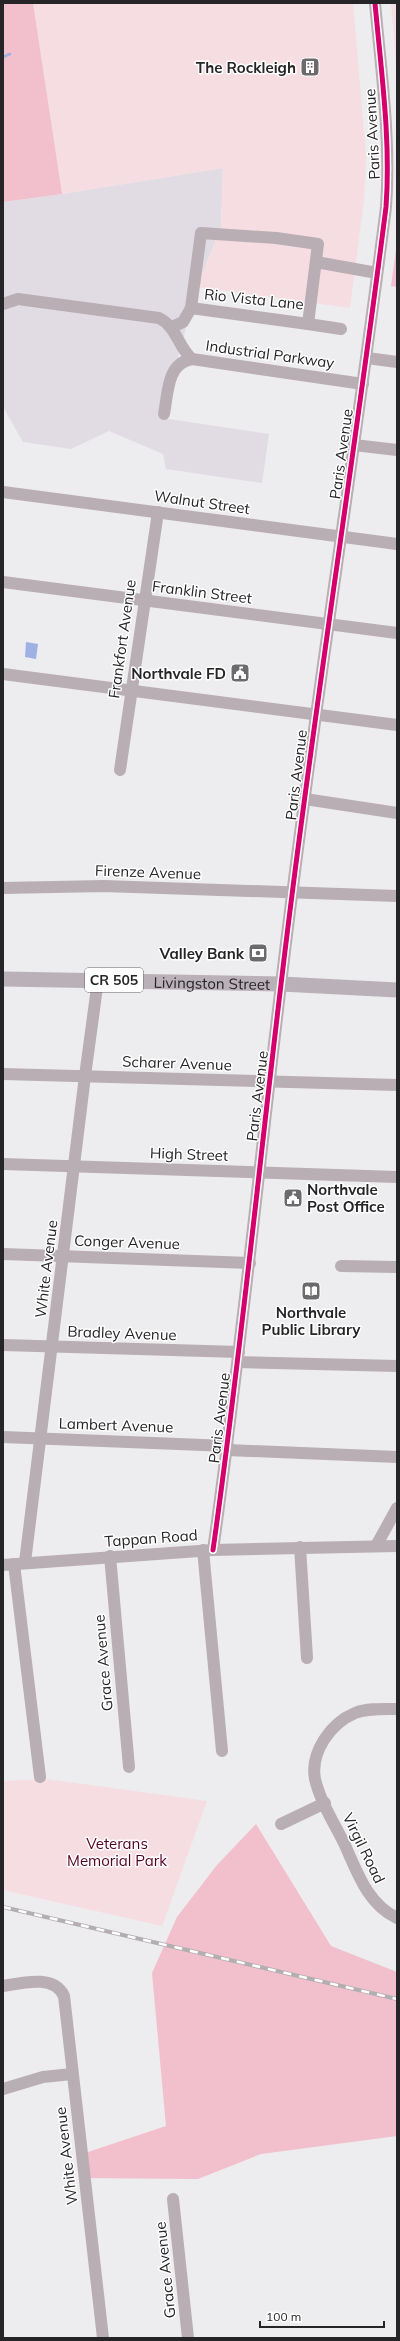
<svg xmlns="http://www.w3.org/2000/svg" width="400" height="2341" font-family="Mulish,sans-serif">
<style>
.built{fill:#e1dce3}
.green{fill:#f6dde2}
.forest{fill:#f2bfcc}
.water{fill:#9fb0e4}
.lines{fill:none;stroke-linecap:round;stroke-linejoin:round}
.stream{stroke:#9fb0e4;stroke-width:2.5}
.minor{stroke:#b8aeb4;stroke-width:12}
.major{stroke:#bab0b7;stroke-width:15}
.rail-casing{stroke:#b3aeb2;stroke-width:4}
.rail{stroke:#fff;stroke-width:2.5;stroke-dasharray:8;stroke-linecap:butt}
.cycleway-casing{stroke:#fff;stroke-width:8}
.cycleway{stroke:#d6006c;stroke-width:5}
.labels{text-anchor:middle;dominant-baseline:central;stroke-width:3;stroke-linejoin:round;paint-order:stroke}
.shield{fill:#fff;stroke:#666667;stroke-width:1}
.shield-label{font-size:14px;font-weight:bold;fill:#252426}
.poi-label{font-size:15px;font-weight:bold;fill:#252426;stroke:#fff;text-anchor:end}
.street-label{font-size:15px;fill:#252426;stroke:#fff}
.park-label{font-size:15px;fill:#530122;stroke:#fff}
</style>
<rect width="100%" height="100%" fill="#edecee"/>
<path class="built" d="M223,168L221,227L197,287L162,418L269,434L262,483L166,469L163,454L109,431L71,449L23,442L3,407V202L62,194Z"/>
<g class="green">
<path d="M33,3H353L366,156L364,200L350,308L197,287L221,227L223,168L62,194Z"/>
<path d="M391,3H397V75Z"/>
<path d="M46,1779L207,1801L162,1926L3,1890V1781Z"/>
</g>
<g class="forest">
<path d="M3,3H33L62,194L3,202Z"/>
<path d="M397,242V287L391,286Z"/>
<path d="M256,1824L331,1946L397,1972V2136L261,2154L198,2179L83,2178L82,2154L166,2126L152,1973L177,1917L217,1865Z"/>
</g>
<path class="water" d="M26,642L38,644L36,659L25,657Z"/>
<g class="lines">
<path class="stream" d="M3,57L10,54"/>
<g class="minor">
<path d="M316,262L377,273"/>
<path d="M3,304L18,299L159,318C177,327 178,347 192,359L363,384"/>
<path d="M308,324L341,329"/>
<path d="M172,327L183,322L191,308L201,233L276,238L318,244L308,324L191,308"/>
<path d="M367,358L397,362"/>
<path d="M164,414C168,393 167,363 192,359"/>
<path d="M354,445L397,450"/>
<path d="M3,492L397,544"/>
<path d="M3,582L397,633"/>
<path d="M3,674L397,725"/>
<path d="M120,770L158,512"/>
<path d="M305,799L397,813"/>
<path d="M3,888L104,886L397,896"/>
<path d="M3,1074L397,1085"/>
<path d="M3,1164L397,1177"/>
<path d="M3,1254L250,1263"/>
<path d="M341,1266L397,1267"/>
<path d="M3,1345L239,1352"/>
<path d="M238,1362L397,1366"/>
<path d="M3,1437L228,1446"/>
<path d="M227,1450L397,1457"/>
<path d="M376,1546L397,1508"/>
<path d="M300,1547L307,1658"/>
<path d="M203,1550L222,1751"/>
<path d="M213,1550C244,1332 264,1113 292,895C321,665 357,437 386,207C391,140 381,70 375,3"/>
<path d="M110,1556L129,1767"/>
<path d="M25,1562L85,1076L98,980"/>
<path d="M14,1564L40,1777"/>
<path d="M3,1565L213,1550L397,1546"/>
<path d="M397,1709C383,1709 368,1708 355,1713C331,1723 310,1752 315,1779C320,1801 334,1823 344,1843C357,1871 367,1904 397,1918"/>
<path d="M281,1824L325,1803"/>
<path d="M3,1986C22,1983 54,1974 64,1996L103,2338"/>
<path d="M3,2089L43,2077L72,2074"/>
<path d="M173,2199L188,2338"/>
</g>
<path class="major" id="s1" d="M3,979L281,984L397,990"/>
<g class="rail-casing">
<path id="rail" d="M3,1907L397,1999"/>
</g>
<use href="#rail" class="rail"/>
<g class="cycleway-casing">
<path id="cycleway" d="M213,1550C244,1332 264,1113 292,895C321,665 357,437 386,207C391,140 381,70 375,3"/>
</g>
<use href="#cycleway" class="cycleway"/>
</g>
<defs>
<g id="building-square" transform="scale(1)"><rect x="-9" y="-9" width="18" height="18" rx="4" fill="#6b6a6c" stroke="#fff"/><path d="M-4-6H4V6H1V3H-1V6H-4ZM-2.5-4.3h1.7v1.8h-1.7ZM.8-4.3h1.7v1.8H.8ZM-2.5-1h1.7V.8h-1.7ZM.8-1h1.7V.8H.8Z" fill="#fff"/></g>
<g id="civic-square" transform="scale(1)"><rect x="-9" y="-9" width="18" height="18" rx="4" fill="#6b6a6c" stroke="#fff"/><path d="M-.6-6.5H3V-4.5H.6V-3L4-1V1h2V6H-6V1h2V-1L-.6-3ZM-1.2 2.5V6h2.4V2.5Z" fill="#fff"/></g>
<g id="bank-square" transform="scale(1)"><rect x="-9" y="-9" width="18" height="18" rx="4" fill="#6b6a6c" stroke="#fff"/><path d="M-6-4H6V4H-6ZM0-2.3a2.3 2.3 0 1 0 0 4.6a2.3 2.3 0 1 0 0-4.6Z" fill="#fff"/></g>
<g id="library-square" transform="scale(1)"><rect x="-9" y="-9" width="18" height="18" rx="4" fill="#6b6a6c" stroke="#fff"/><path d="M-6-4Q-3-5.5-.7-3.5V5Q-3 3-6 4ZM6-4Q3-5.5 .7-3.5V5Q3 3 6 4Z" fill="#fff"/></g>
</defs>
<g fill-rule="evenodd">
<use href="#building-square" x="310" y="67"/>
<use href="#civic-square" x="240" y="673"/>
<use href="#bank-square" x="258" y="953"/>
<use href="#civic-square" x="293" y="1198"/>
<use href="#library-square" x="311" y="1291"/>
</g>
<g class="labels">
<rect class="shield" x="85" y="968" width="58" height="24" rx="3"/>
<g class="shield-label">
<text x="114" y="980">CR 505</text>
</g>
<g class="poi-label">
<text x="296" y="67">The Rockleigh</text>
<text x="226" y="673">Northvale FD</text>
<text x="244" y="953">Valley Bank</text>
<text x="307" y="1189" text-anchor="start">Northvale<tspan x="307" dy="17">Post Office</tspan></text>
<text x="311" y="1312" text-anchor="middle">Northvale<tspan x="311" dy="17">Public Library</tspan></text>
</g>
<g class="street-label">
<text transform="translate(372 134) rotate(-93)">Paris Avenue</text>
<text transform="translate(254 299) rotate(6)">Rio Vista Lane</text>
<text transform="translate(270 354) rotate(8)">Industrial Parkway</text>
<text transform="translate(341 454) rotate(-82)">Paris Avenue</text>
<text transform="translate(202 502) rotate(8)">Walnut Street</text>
<text transform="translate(202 592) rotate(7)">Franklin Street</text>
<text transform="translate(122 639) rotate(-82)">Frankfort Avenue</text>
<text transform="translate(296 775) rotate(-83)">Paris Avenue</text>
<text transform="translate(148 872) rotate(2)">Firenze Avenue</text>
<text stroke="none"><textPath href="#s1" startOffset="209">Livingston Street</textPath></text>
<text transform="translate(177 1063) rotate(2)">Scharer Avenue</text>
<text transform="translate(257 1096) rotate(-83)">Paris Avenue</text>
<text transform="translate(189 1154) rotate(2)">High Street</text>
<text transform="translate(127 1242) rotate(2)">Conger Avenue</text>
<text transform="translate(46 1269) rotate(-83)">White Avenue</text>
<text transform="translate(122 1333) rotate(2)">Bradley Avenue</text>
<text transform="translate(219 1418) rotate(-83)">Paris Avenue</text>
<text transform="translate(116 1425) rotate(2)">Lambert Avenue</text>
<text transform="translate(151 1538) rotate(-4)">Tappan Road</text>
<text transform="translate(103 1663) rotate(-95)">Grace Avenue</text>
<text transform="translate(364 1848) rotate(64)">Virgil Road</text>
<text transform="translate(66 2156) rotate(-97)">White Avenue</text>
<text transform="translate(165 2270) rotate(-96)">Grace Avenue</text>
</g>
<g class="park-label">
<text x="117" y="1843">Veterans<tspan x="117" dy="17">Memorial Park</tspan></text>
</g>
</g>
<rect width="400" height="2341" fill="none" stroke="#252426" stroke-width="8"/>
<path d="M260 2321v6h124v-6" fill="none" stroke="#252426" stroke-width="2"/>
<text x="266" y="2321" font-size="12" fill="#252426" stroke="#ffffff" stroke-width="3" paint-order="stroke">100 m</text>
</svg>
